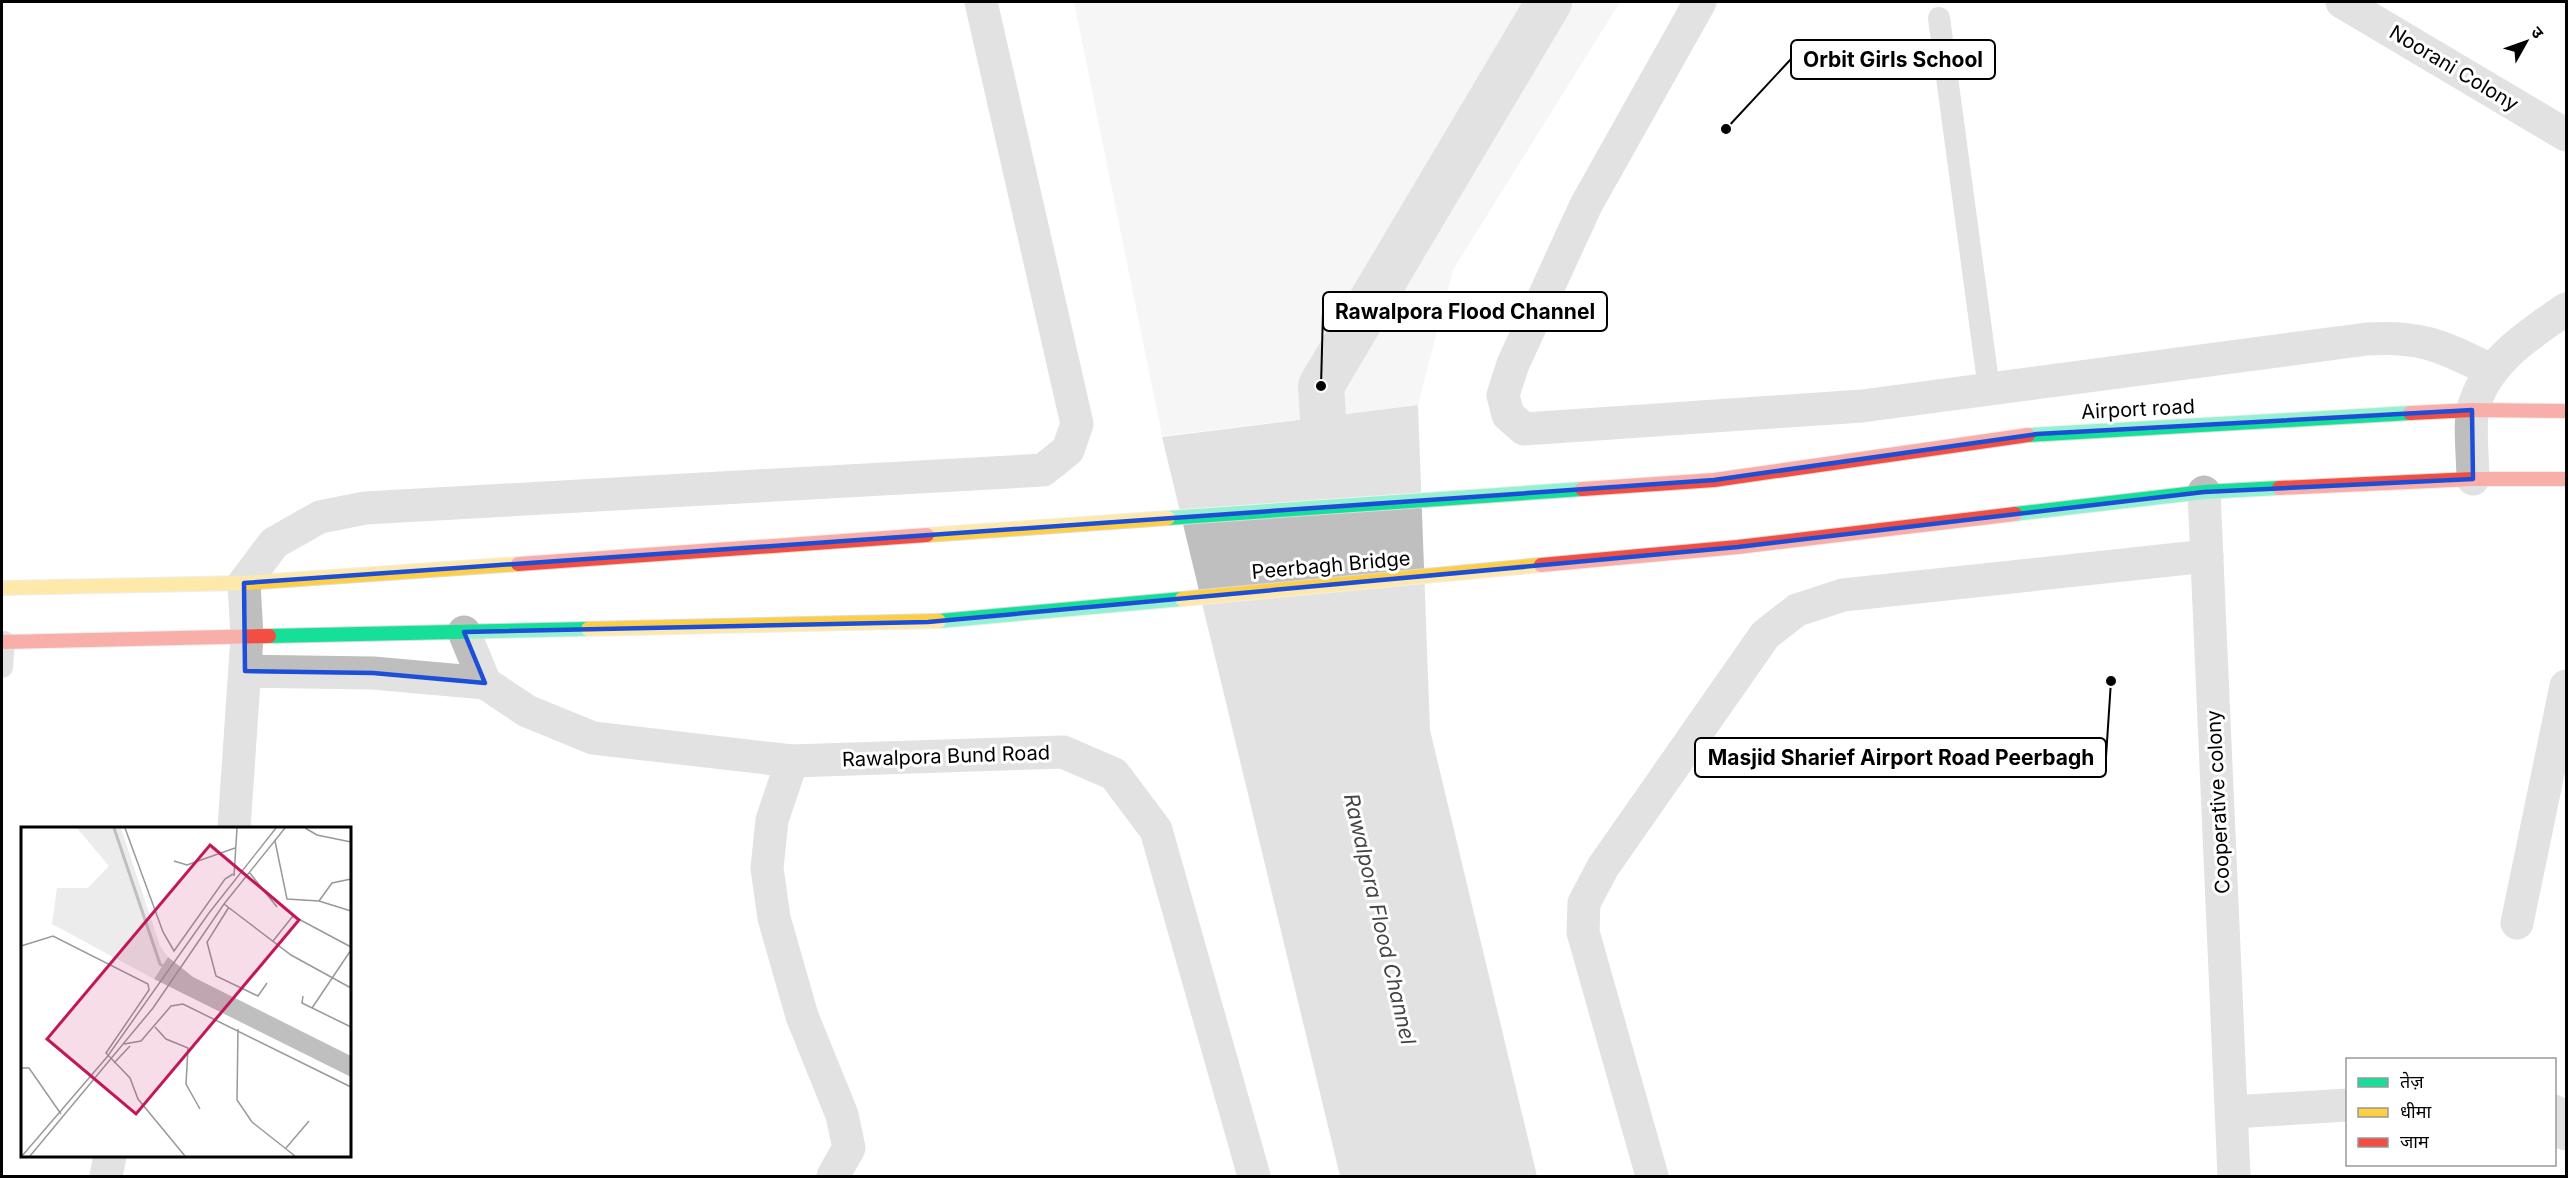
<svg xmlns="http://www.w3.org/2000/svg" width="2568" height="1178" font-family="Inter,'Noto Sans Devanagari',sans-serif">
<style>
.green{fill:#ececec}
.water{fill:#bfbfbf}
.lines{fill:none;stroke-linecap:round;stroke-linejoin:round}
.canal{stroke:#bfbfbf;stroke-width:46}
.fast-casing{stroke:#dbdbdb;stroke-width:16}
.slow-casing{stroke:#dbdbdb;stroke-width:16}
.jam-casing{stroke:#dbdbdb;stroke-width:16}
.lane{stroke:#bebebe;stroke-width:22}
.street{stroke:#bebebe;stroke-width:33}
.fast{stroke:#16e098;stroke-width:14}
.slow{stroke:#ffcf43;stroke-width:14}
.jam{stroke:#f24e42;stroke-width:14}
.marked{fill:none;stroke:#1d4ed8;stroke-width:4.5;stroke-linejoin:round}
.labels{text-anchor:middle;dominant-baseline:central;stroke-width:6;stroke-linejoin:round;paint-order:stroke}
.street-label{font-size:20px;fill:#000;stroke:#fff}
.water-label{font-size:21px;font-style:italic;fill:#444;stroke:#fff}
.inset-river{fill:none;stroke:#bfbfbf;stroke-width:3}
.inset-road{fill:none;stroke:#999;stroke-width:1.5}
.view{fill:#c2185b;fill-opacity:0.15;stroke:#c2185b;stroke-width:3}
.inset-edge{fill:none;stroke:#000;stroke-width:3}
.leader{fill:none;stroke:#000;stroke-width:2}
.callout-dot{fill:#000;stroke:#fff;stroke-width:2}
.callout{fill:#fff;stroke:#000;stroke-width:2}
.callout-label{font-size:21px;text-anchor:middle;font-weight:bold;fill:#000}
</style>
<rect width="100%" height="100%" fill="#fff"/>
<path class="green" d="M1074,2H1620L1453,270L1418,405L1162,436Z"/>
<path class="water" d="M1418,405L1430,730L1537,1176H1340L1162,437Z"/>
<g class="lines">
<path class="canal" d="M1327,479L1321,386L1549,2"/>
<g class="fast-casing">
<g id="fast">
<path d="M2028,435L2410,413"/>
<path d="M2015,514L2204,492L2279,488"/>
<path d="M1168,518L1582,489"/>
<path d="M939,621L1182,599"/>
<path d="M269,636L588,629"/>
</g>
</g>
<g class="slow-casing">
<g id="slow">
<path d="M927,535L1168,518"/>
<path d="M2,588L244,583L518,564"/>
<path d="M1182,599L1541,565"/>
<path d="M588,629L939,621"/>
</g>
</g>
<g class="jam-casing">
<g id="jam">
<path d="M2410,413L2472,410L2566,411"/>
<path d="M2279,488L2473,479H2566"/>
<path d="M1582,489L1714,480L2028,435"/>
<path d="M518,564L927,535"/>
<path d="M1541,565L1738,547L2015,514"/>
<path d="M2,642L269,636"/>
</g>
</g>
<g class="lane">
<path d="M1939,18L1989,389"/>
<path d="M2,667L4,642"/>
</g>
<g class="street">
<path d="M1700,2L1586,205L1513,364L1503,395L1508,415L1524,429L1862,406L2367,339C2423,336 2441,346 2491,370"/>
<path d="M2342,2L2566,135"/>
<path d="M2473,479C2473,461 2469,424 2473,409C2486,361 2529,335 2566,309"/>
<path d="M2204,492L2234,1176"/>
<path d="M464,632L485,683L527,711L593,738L792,761L1063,752L1114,774L1156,830L1254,1176"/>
<path d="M245,671L373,673L485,683"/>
<path d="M792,761L772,820L767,868L774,918L802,1016L842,1115L849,1148L833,1176"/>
<path d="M234,828L247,637L244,583L274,543L320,517L365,508L1043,470L1068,450L1077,424L981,2"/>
<path d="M2517,923L2566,686"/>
<path d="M2554,1111L2566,1134"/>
<path d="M2232,1112L2348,1105"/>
<path d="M106,1176L110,1156"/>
<path d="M1652,1176L1583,932L1584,903L1603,867L1765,635L1797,610L1843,595L2207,556"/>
</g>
<use href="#fast" class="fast"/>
<use href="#slow" class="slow"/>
<use href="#jam" class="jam"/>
</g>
<path d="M0 0H2568V1178H0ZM2472,410L2473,479L2204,492L1738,547L928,622L464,632L485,683L373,673L245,671L244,583L1714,480L2037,434Z" fill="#fff" fill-opacity=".55" fill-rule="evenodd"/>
<path class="marked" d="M2472,410L2473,479L2204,492L1738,547L928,622L464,632L485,683L373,673L245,671L244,583L1714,480L2037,434Z"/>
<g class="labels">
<g class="street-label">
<text transform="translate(2454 68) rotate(31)">Noorani Colony</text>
<text transform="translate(2138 409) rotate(-3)">Airport road</text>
<text transform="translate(1331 565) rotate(-5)">Peerbagh Bridge</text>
<text transform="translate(946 756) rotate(-2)">Rawalpora Bund Road</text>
<text transform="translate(2218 802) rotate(-93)">Cooperative colony</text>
</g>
<g class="water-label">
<text transform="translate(1380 919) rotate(77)">Rawalpora Flood Channel</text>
</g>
</g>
<g transform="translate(21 827)">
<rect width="330" height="330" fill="#fff"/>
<path d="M56,1H100L139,119L147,130L133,152L31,97L36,61H67L88,39Z" fill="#ececec"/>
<path d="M147,130L172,150L330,229V250L133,152Z" fill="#bfbfbf"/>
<path class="inset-river" d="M93,1L139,137L145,141"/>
<path class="inset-road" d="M104,1L142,105L153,124L204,52L212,47M284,1L296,8L330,15M254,14L266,72L298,74L330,84M153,34L166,38L214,21M228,45L256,80M213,49L216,1M298,74L311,56L330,52M203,77L270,128L330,161M208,80L186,115L195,149L237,169L246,156M252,114L272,89L330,120M0,119L32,109L127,157L128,163L85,226L109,251L117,272L164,329M282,169L281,176L330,200M291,181L330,123M134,200L145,212L167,221L165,257L179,282M217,202L216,273L231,295L274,329M103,217L120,214L150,179L162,177L330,260M93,236L109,219M0,241H8L40,287M265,321L288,294M1,329L86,230L188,86L255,1M9,329L132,181L203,77L264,1"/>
<path class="view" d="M189,18L278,93L115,287L26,212Z"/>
<rect width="330" height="330" class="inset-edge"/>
</g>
<path class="leader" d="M1726 129L1791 59M1321 386L1323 312M2111 681L2106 757"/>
<g class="callout-dot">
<circle cx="1726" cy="129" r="6"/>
<circle cx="1321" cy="386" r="6"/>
<circle cx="2111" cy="681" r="6"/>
</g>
<g class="callout">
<rect x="1791" y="40" width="204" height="39" rx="6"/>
<rect x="1323" y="292" width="284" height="39" rx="6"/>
<rect x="1695" y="738" width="411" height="39" rx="6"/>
</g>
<g class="callout-label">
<text x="1893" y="67">Orbit Girls School</text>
<text x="1465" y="319">Rawalpora Flood Channel</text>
<text x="1901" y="765">Masjid Sharief Airport Road Peerbagh</text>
</g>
<rect width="2568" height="1178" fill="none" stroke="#000000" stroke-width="6"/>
<rect x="2346" y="1058" width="210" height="108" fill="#ffffff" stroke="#999999" stroke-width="1.5"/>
<rect x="2358" y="1078" width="30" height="9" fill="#16e098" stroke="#999999" stroke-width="1.5"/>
<text x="2400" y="1088" font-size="18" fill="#000000">तेज़</text>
<rect x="2358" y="1108" width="30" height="9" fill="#ffcf43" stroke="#999999" stroke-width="1.5"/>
<text x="2400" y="1118" font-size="18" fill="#000000">धीमा</text>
<rect x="2358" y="1138" width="30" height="9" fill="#f24e42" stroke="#999999" stroke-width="1.5"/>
<text x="2400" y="1148" font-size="18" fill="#000000">जाम</text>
<g transform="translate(2526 42) rotate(50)" stroke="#ffffff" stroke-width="4.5" paint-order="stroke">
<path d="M0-4.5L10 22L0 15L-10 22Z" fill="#000000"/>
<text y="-9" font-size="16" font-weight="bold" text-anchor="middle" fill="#000000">उ</text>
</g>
</svg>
